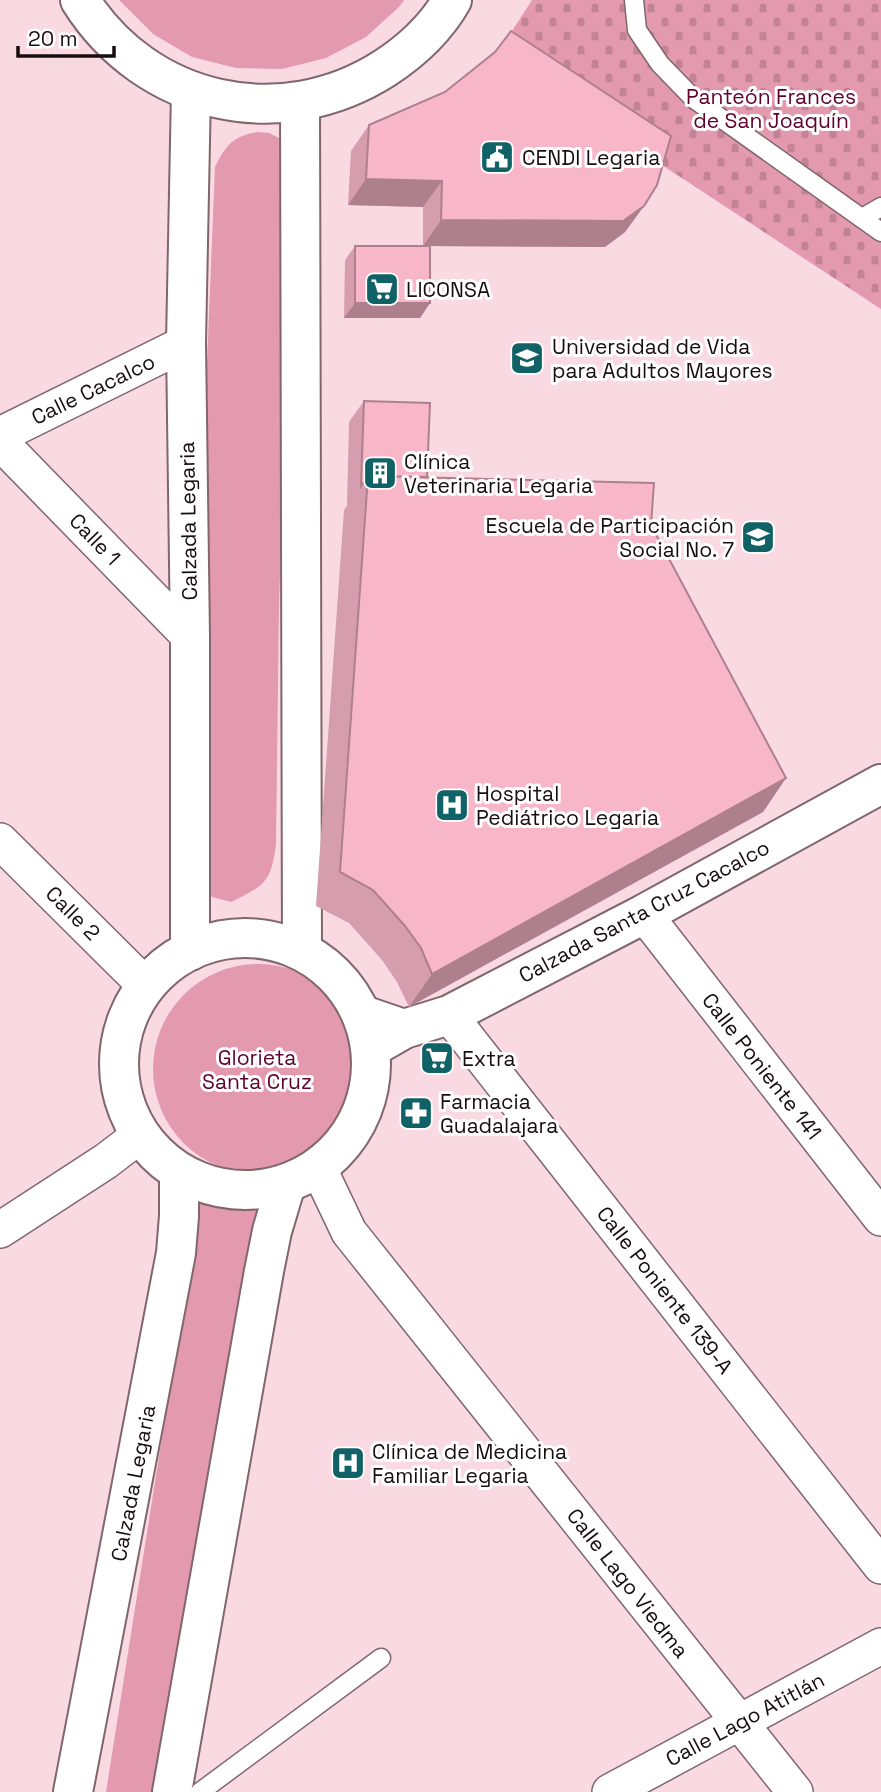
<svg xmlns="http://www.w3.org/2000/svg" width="881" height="1792" font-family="'Space Grotesk',sans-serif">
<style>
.cemetery{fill:url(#cemetery-stones)}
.green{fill:#e399ae}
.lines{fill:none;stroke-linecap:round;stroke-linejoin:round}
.service-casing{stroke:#81666d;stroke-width:21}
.minor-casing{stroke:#81666d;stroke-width:38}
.tertiary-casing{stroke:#81666d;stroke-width:42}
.secondary-casing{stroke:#81666d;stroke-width:42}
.service{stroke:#fff;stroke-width:18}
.minor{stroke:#fff;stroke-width:35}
.tertiary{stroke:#fff;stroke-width:38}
.secondary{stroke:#fff;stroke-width:38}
.wall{fill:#d59dad}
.shaded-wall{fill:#ae808d}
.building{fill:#f8b7c9;stroke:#ae808d;stroke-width:2}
.labels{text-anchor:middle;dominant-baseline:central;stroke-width:6;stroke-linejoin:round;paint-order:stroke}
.park-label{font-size:21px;fill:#5f002d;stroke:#fff}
.poi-label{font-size:21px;fill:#170d10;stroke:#fff;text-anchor:start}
.street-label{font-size:21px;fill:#170d10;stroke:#fff}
</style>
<defs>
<pattern id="cemetery-stones" width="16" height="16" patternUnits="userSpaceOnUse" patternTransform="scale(1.75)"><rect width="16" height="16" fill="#e399ae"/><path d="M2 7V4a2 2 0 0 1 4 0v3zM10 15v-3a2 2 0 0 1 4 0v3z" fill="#c28395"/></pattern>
</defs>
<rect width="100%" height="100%" fill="#fadae2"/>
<path class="cemetery" d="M532,0H881V309L496,56Z"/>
<g class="green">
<path d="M119,0H404L400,6L366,37L326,58L282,69L236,68L192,57L153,34Z"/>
<path d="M258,132L269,133L283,140L291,231L279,606L276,844C271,883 265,885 231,902L212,897L196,884L204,437L215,167C226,145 233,136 258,132Z"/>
<circle cx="258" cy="1069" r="105"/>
<path d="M196,1191L219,1200L267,1203L159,1792H106L189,1267Z"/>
</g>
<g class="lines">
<g class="service-casing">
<g id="service">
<path d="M634,0L637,30L660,64L694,99L881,232"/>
<path d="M862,218L881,207"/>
<path d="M200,1792L381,1658"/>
</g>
</g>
<g class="minor-casing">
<g id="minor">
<path d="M0,435L186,343"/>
<path d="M0,442L190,637"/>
<path d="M0,841L146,986"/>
<path d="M644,914L881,1218"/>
<path d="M449,1015L881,1566"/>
<path d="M318,1167L349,1232L795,1792"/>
<path d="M0,1230L106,1161L140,1135"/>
<path d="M610,1792L881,1646"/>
</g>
</g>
<g class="tertiary-casing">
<g id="tertiary">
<path d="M363,1015L404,1029"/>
<path d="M371,1048L404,1029L449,1015L644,914L881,784"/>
</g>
</g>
<g class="secondary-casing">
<g id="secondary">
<path d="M80,0C146,105 281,135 385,68C411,51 436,28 452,0"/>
<path d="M300,102L302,951"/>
<circle cx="245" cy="1064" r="126"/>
<path d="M190,951V637L186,343L191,91"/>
<path d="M73,1792L176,1253L179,1216V1173"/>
<path d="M172,1792L264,1271L272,1231L286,1184"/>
</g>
</g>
<use href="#service" class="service"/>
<use href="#minor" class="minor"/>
<use href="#tertiary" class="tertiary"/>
<use href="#secondary" class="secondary"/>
</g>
<g class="wall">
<path d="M369,125L644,206L625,232L605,247L423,246V207L348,205L351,151Z"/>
<path d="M355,246L430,303L420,318H344L345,260Z"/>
<path d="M364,401L427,477L651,525L786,778L763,812L409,1007L397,982L382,960L349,923L316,906L344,510L347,506L349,422Z"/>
</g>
<g class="shaded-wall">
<path d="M366,179L442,181L423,207L348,205Z"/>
<path d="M644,206L625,232L605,247L423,246L441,220Z"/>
<path d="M355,303H430L420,318H344Z"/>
<path d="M786,778L763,812L409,1007L432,974Z"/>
</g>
<g class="building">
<path d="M511,31L671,136L657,185L644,206L623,221L441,220L442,181L366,179L369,125L445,92L495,52Z"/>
<rect x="355" y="246" width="75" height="57"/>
<path d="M364,401L430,403L427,477L368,476L361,486Z"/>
<path d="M368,476L654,483L651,525L786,778L432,974L421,948L405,926L373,890L340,872Z"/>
</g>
<defs>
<g id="civic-square" transform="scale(1.75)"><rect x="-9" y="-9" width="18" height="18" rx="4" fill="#116266" stroke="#fff"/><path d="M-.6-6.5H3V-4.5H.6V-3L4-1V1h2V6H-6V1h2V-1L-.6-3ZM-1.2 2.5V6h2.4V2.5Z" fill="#fff"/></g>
<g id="supermarket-square" transform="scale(1.75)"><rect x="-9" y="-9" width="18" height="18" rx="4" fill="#116266" stroke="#fff"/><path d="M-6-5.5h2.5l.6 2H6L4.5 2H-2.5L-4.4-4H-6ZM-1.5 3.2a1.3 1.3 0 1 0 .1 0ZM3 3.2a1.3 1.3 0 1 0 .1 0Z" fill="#fff"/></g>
<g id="university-square" transform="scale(1.75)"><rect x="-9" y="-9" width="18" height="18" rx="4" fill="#116266" stroke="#fff"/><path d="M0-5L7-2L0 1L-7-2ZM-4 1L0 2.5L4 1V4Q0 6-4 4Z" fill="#fff"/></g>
<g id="building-square" transform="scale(1.75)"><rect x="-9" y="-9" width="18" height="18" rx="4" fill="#116266" stroke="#fff"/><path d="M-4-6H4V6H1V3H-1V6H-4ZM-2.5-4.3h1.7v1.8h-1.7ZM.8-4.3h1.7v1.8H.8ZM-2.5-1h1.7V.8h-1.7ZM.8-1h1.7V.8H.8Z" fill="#fff"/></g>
<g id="school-square" transform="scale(1.75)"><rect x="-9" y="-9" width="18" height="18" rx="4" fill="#116266" stroke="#fff"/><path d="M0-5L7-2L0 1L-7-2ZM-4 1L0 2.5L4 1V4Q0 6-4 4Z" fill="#fff"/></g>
<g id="hospital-square" transform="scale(1.75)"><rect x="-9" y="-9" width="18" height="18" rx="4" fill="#116266" stroke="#fff"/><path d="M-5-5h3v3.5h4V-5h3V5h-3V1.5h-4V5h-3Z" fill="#fff"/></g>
<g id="pharmacy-square" transform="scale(1.75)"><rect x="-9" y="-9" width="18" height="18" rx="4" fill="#116266" stroke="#fff"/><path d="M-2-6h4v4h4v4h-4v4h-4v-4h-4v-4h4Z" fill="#fff"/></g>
</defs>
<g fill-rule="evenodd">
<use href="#civic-square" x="497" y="157"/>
<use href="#supermarket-square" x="382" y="289"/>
<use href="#university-square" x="527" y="358"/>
<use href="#building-square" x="380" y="473"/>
<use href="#school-square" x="758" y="537"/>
<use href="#hospital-square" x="452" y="805"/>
<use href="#supermarket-square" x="437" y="1058"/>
<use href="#pharmacy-square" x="416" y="1113"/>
<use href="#hospital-square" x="348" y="1463"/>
</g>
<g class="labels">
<g class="park-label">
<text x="771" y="96">Panteón Frances<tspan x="771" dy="24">de San Joaquín</tspan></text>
<text x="257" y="1057">Glorieta<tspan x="257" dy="24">Santa Cruz</tspan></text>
</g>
<g class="poi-label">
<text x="522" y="157">CENDI Legaria</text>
<text x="406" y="289">LICONSA</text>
<text x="552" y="346">Universidad de Vida<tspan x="552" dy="24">para Adultos Mayores</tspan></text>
<text x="404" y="461">Clínica<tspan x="404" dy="24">Veterinaria Legaria</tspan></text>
<text x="734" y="525" text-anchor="end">Escuela de Participación<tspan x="734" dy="24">Social No. 7</tspan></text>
<text x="476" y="793">Hospital<tspan x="476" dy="24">Pediátrico Legaria</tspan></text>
<text x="462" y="1058">Extra</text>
<text x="440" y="1101">Farmacia<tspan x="440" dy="24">Guadalajara</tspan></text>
<text x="372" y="1451">Clínica de Medicina<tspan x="372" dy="24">Familiar Legaria</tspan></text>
</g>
<g class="street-label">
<text transform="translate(93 389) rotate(-26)">Calle Cacalco</text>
<text transform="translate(188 521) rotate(-91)">Calzada Legaria</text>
<text transform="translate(95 539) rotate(46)">Calle 1</text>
<text transform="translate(644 911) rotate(-28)">Calzada Santa Cruz Cacalco</text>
<text transform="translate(73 913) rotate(45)">Calle 2</text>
<text transform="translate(762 1066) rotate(52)">Calle Poniente 141</text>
<text transform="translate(665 1290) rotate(52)">Calle Poniente 139-A</text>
<text transform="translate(133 1483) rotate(-79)">Calzada Legaria</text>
<text transform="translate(628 1583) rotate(52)">Calle Lago Viedma</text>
<text transform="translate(745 1719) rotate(-28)">Calle Lago Atitlán</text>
</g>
</g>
<path d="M18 46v10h96v-10" fill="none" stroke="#170d10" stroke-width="3.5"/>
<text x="28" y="46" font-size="21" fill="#170d10" stroke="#ffffff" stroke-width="5" paint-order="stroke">20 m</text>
</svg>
